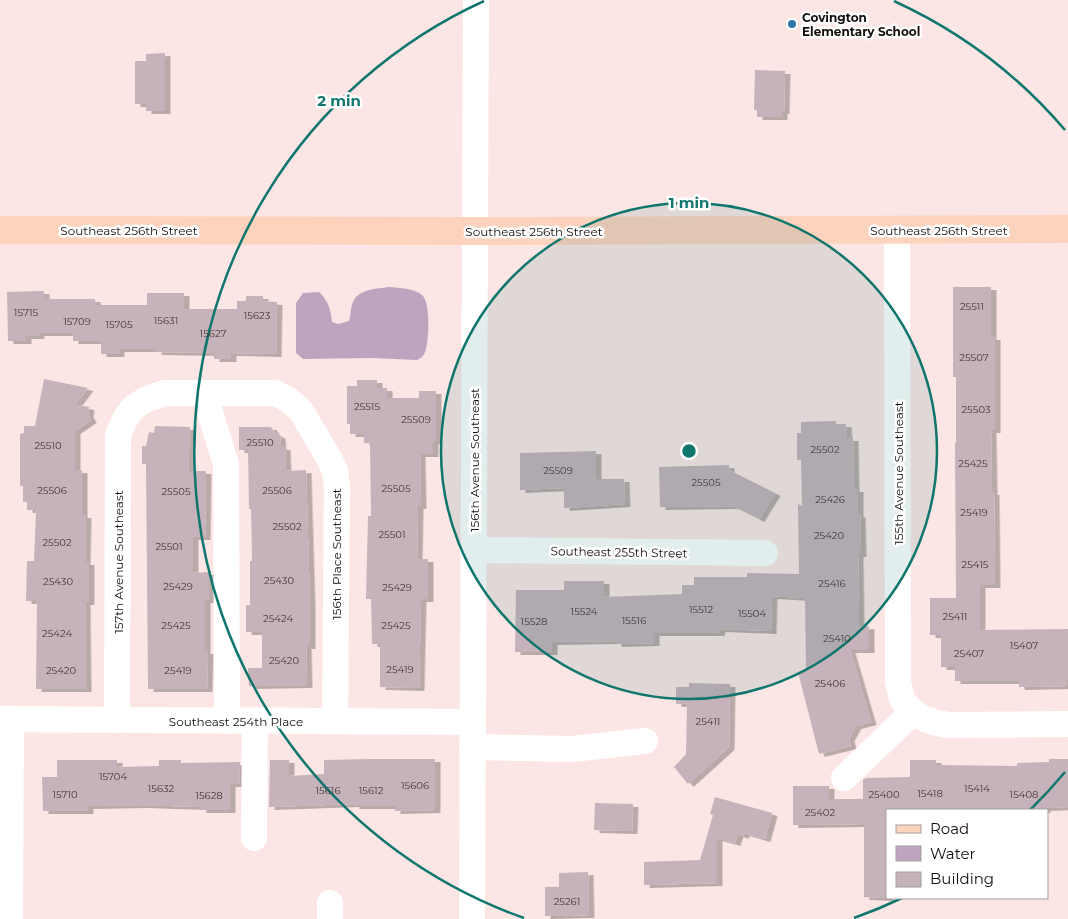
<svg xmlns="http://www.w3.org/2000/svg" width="1068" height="919" font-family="Montserrat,sans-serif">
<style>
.water{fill:#bfa4bf}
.building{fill:#c6b2ba;filter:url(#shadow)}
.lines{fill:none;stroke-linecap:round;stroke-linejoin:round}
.minor{stroke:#fff;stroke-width:26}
.major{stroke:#fed3be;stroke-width:28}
.ring{fill:none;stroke:#0f766e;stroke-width:2.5}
.poi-dot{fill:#3175ab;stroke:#fff;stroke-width:2}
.labels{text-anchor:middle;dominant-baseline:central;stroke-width:5;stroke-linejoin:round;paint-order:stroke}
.number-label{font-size:10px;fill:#413738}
.poi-label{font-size:12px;font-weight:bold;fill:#150e0d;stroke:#fff;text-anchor:start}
.street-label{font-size:12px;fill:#150e0d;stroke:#fff}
.centre{fill:#0f766e;stroke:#fff;stroke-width:2.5}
.ring-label{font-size:15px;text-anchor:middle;font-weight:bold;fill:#0f766e;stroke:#fff;stroke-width:5;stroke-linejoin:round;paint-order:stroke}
</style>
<defs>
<filter id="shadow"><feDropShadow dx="5.5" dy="3" stdDeviation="0" flood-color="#0004"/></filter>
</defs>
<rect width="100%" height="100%" fill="#fce6e5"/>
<path class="water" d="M389,287C399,288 414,288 422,295C431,302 429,343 425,352C424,356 421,358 417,360L371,358L303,359L296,353V303L303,293L319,292C328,300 331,310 332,322L338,324L349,321C351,316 350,311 352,305C356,289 375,289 389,287Z"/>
<g class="building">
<path d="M165,53V111H146V104H135V61H146V54Z"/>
<path d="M755,70L785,71L784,111H782V117H757V110H754Z"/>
<path d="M953,287H991V337H995V430H991L992,492H994L995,585H980V630L1068,629V680H1067L1066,686L1019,687V681H955V667H941V635H930V598H956L955,443H956V377H953Z"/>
<path d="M44,291V299H95L96,305H147V293H184V309H237V301H246V296H263V301L277,302L276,354L231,353V359H214V353L156,352V349H119V354H101V341H73V333H39V336H26V341H8L7,292Z"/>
<path d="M44,379L88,388L75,405L89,407L88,414L91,420L75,431V470H82V515H86L85,562H89V602H85L86,689H36L37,601H26L27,561H34L36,510H27V502H23V486H20V434L24,433V426H35Z"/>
<path d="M357,380H377V388H387V398H419V391H436V439L433,442V454H420L421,506H418L417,559H428V599H421L419,688L380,687V644H372L371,599H366L368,516H371L370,443H364V434H350V424H347V386H357Z"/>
<path d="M836,421V424H846L847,438H853L854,489H858V515L860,514L861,554H858L859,627L869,626V650H850L871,722L856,726L849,738L851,746L819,754L798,672L806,669L805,598L772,596L771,631L720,629L719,633H654V643L616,644V641L552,642V652H515L516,590H564V581H604V597L682,594V585H694V577H747V573L799,574L798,504L802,506L801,460H797V433H801V422Z"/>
<path d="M155,426L190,427L188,471H206L205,537H193V573L209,572V600H205V651H208L207,689H148L146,464H142V446H146L149,432L154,433Z"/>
<path d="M239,427H271L275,433L280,436L281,447H285L286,471L306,470L310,605V646H306L307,685L249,686L248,668H262V632H246V605H250V561H252L251,509H249L248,450H239Z"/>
<path d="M596,451V479H624L625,504L564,508V488L520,490V453Z"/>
<path d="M729,465V470L775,493L759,519L733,506L660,507L659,467Z"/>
<path d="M689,683L730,684L729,747L688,784L674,767L686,754L687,704H676V687H689Z"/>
<path d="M372,759H435V810L395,811V806H354V804L269,807L270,760H289V776L324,774V760Z"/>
<path d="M1049,759H1068V807L1045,808V810H887V898L864,897V824L793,825V786H829V799H863V780L866,778L910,777V760H936V765L1017,766V763L1049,762Z"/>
<path d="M57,760H117V767L159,766V760H181V763L240,762L239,784H230V810H201V807L142,805L88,806V811H43L42,777H57Z"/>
<path d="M715,797L772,813L765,839L744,833L743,836L738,834L735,843L717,838V883L644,885V862L700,860L713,815L710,814Z"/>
<path d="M595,803L633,804L632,831L594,830Z"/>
<path d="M588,872L589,915L545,916V887H559V873Z"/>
</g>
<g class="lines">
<g class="minor">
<path d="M897,230L898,682C900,688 900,696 904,702C914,718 932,723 949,725L1068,724"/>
<path d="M204,393L226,464L227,721"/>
<path d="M473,550L765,553"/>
<path d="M0,719L472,722"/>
<path d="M117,720L118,435L125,419L133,408L145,400L164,393H276L290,401L301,411L330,460L335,471L337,487L335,721"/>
<path d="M472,747L572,749L645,741"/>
<path d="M844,778L913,712"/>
<path d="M254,838L255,721"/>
<path d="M10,919L11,719"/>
<path d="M330,919V903"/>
<path d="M472,919L476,0"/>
</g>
<path class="major" d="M0,230L476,231L1068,229"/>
</g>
<circle cx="689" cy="451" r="248" fill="#0f766e" fill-opacity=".12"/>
<g class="ring">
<circle cx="689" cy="451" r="248"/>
<path d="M1065 772A495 495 0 0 1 1030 810M902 898A495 495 0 0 1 854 918M524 918A495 495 0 0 1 484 1M894 1A495 495 0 0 1 1065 130"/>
</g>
<circle class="poi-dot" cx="792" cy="24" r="5"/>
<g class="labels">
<g class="number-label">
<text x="972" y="306">25511</text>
<text x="26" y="312">15715</text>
<text x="257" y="315">15623</text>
<text x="166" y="320">15631</text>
<text x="77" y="321">15709</text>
<text x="119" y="324">15705</text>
<text x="213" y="333">15627</text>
<text x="974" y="357">25507</text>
<text x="367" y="406">25515</text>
<text x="976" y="409">25503</text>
<text x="416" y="419">25509</text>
<text x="260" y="442">25510</text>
<text x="48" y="445">25510</text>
<text x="825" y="449">25502</text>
<text x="973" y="463">25425</text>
<text x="558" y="470">25509</text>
<text x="706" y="482">25505</text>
<text x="396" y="488">25505</text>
<text x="52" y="490">25506</text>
<text x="277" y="490">25506</text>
<text x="176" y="491">25505</text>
<text x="830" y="499">25426</text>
<text x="974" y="512">25419</text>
<text x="287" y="526">25502</text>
<text x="392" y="534">25501</text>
<text x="829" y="535">25420</text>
<text x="57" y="542">25502</text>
<text x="169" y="546">25501</text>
<text x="975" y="564">25415</text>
<text x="279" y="580">25430</text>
<text x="58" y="581">25430</text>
<text x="832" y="583">25416</text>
<text x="178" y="586">25429</text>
<text x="397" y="587">25429</text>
<text x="701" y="609">15512</text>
<text x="584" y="611">15524</text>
<text x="752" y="613">15504</text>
<text x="955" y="616">25411</text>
<text x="278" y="618">25424</text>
<text x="634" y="620">15516</text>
<text x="534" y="621">15528</text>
<text x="176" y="625">25425</text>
<text x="396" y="625">25425</text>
<text x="57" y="633">25424</text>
<text x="837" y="638">25410</text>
<text x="1024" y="645">15407</text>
<text x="969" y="653">25407</text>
<text x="284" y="660">25420</text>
<text x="400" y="669">25419</text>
<text x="61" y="670">25420</text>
<text x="178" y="670">25419</text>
<text x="830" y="683">25406</text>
<text x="708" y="721">25411</text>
<text x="113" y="776">15704</text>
<text x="415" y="785">15606</text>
<text x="161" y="788">15632</text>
<text x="977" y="788">15414</text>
<text x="328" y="790">15616</text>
<text x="371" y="790">15612</text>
<text x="930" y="793">15418</text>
<text x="65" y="794">15710</text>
<text x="884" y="794">25400</text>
<text x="1024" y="794">15408</text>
<text x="209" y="795">15628</text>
<text x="820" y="812">25402</text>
<text x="567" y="901">25261</text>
</g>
<g class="poi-label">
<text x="802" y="17">Covington<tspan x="802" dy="14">Elementary School</tspan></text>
</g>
<g class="street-label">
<text x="129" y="230">Southeast 256th Street</text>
<text x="939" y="230">Southeast 256th Street</text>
<text x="534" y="231">Southeast 256th Street</text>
<text transform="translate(474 460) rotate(-90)">156th Avenue Southeast</text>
<text transform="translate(898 473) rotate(-90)">155th Avenue Southeast</text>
<text transform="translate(619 552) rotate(1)">Southeast 255th Street</text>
<text transform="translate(336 554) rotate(-90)">156th Place Southeast</text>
<text transform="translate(118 562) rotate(-90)">157th Avenue Southeast</text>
<text x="236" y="721">Southeast 254th Place</text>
</g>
</g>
<circle cx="689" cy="451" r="8" class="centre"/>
<g class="ring-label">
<text x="339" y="106">2 min</text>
<text x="689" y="208">1 min</text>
</g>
<rect x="886" y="809" width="162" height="90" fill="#ffffff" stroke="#a19f9e"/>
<rect x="896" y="825" width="25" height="8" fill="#fed3be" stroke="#a19f9e"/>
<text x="930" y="834" font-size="15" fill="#150e0d">Road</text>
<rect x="896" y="846" width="25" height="15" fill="#bfa4bf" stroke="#a19f9e"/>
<text x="930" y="859" font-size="15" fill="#150e0d">Water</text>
<rect x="896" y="872" width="25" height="15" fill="#c6b2ba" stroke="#a19f9e"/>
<text x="930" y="884" font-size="15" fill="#150e0d">Building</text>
</svg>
